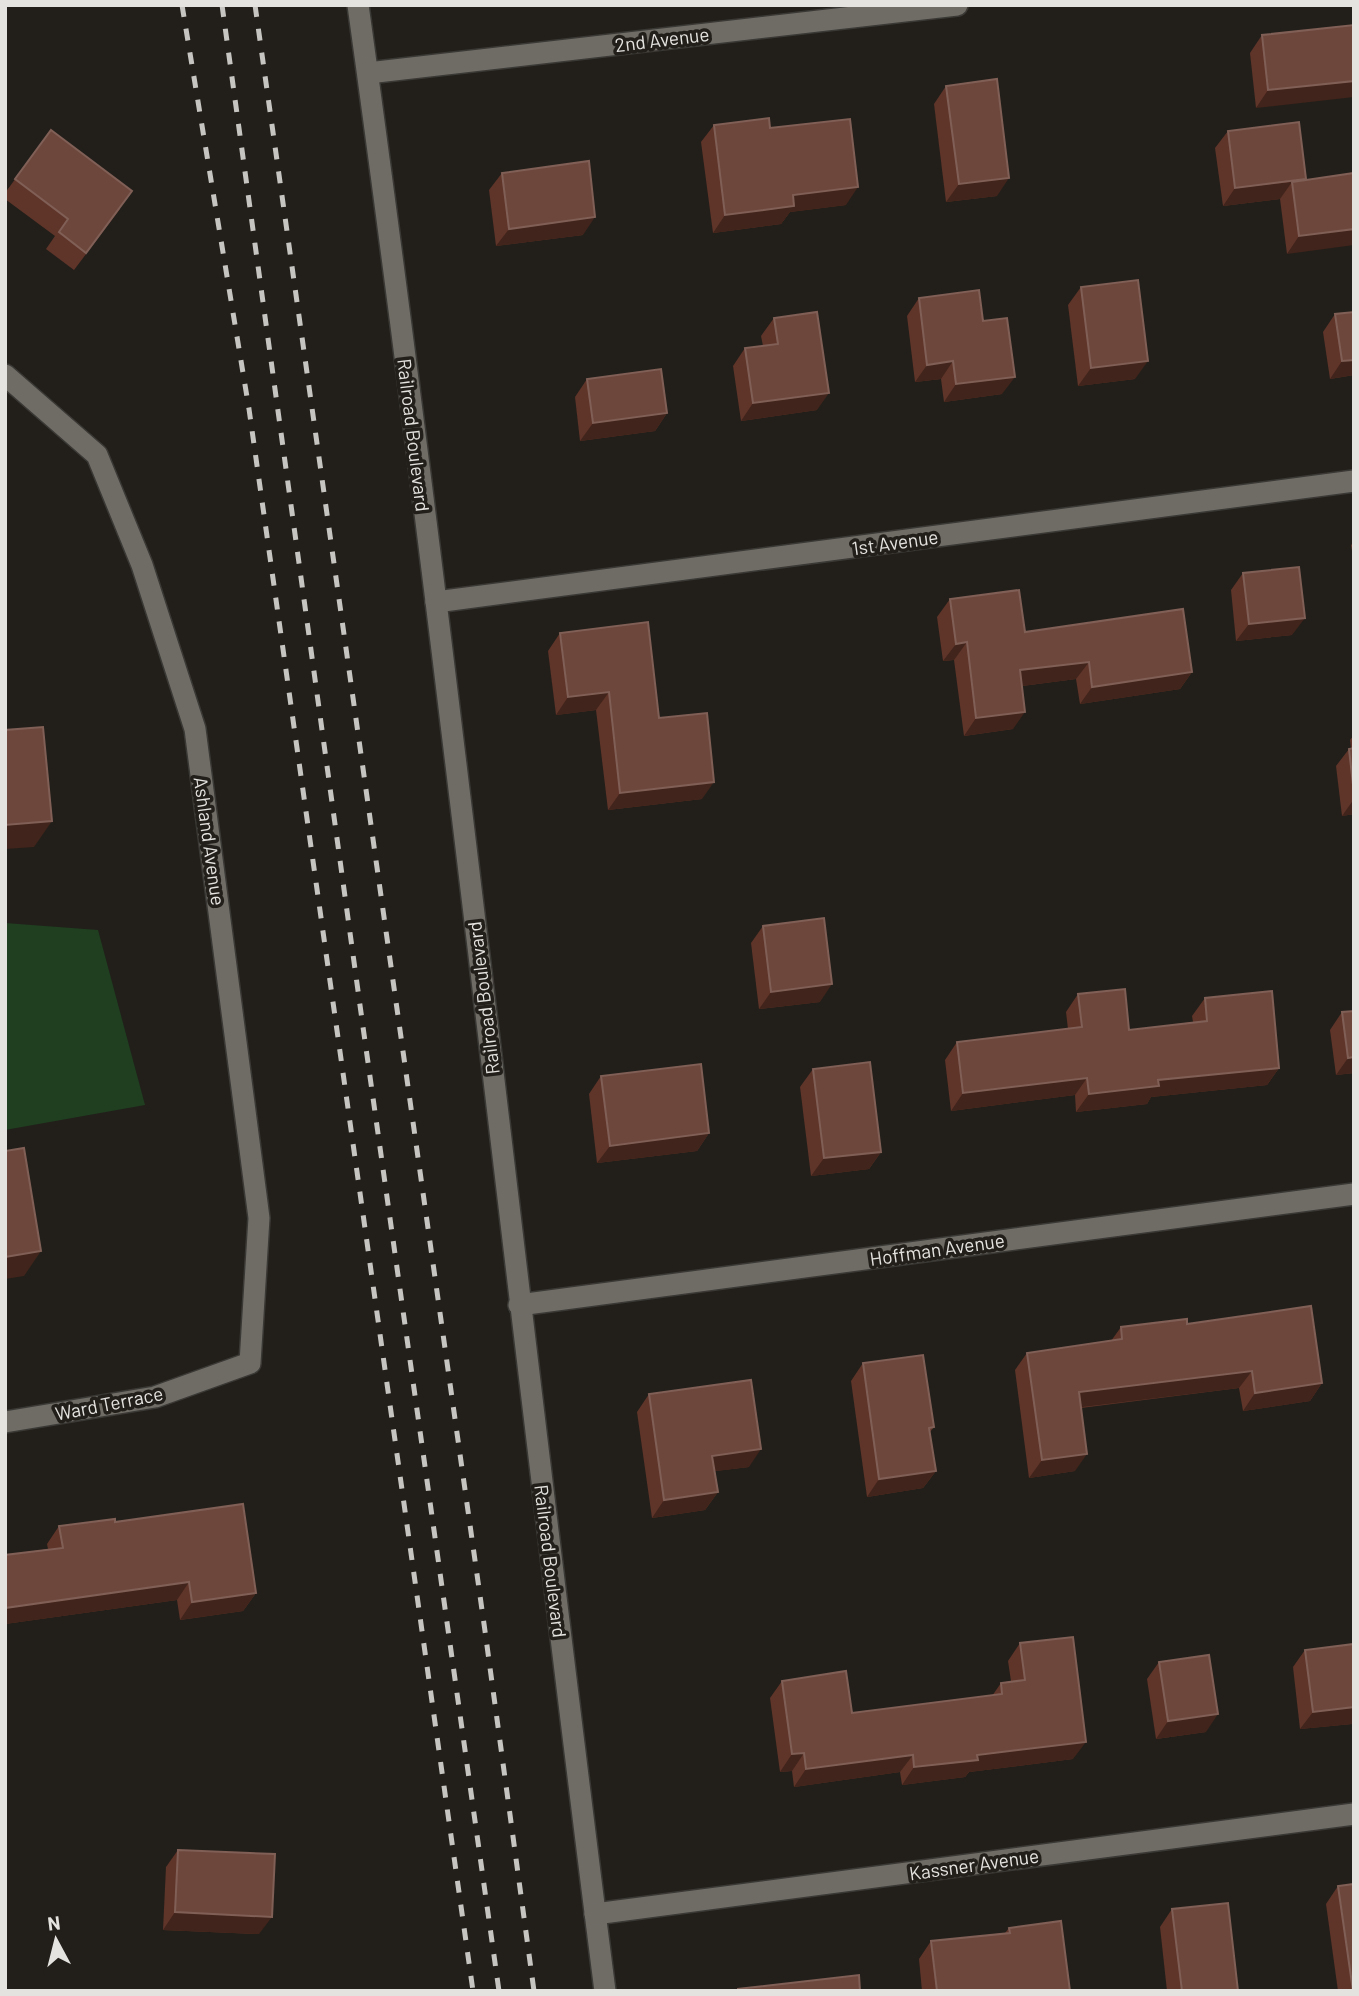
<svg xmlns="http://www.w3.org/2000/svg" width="1359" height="1996" font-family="Barlow,sans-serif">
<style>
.green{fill:#1f3f20}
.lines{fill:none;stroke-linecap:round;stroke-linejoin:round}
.minor-casing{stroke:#3b3935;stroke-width:24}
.minor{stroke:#6f6c66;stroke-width:21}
.rail{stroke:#c7c5c1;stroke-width:5;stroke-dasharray:12 12;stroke-linecap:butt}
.wall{fill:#5f3429}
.shaded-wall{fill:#41241b}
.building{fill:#6d473c;stroke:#805f56;stroke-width:2}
.labels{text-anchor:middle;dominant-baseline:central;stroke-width:7;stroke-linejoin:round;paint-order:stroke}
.street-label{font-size:19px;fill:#e5e3e0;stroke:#221f1a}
</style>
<rect width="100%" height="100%" fill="#221f1a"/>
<path class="green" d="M5,923L98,930L145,1105L5,1130Z"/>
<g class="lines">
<g class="minor-casing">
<g id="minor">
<path d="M358,5C450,666 520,1329 605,1991"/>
<path d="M368,73L957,5"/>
<path d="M5,375L97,455L142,565L195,729L259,1218L250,1363L155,1397L5,1422"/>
<path d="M436,602L1354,481"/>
<path d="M519,1305L1354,1194"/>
<path d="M595,1914L1354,1814"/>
</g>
</g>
<use href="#minor" class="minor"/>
<g class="rail">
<path d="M182,5L249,409L473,1991"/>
<path d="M222,5L363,1027L499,1991"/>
<path d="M255,5L485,1631L534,1991"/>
</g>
</g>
<g class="wall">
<path d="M1354,25L1256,108L1250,53L1262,35Z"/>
<path d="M946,86L997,196L946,202L934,104Z"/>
<path d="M714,125L770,128L846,205L790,212L781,224L713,233L701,142Z"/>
<path d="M51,130L120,209L74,270L46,249L55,236L5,199V193Z"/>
<path d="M1228,131L1306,180L1354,173L1287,254L1280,199L1223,206L1215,148Z"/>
<path d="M502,173L583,235L496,246L489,190Z"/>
<path d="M1081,287L1135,379L1078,386L1068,305Z"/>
<path d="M919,298L983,321L1002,394L944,402L941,379L915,382L907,316Z"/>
<path d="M1335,314L1354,375L1330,379L1323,332Z"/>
<path d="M774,318L817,410L741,421L733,366L745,348L763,346L761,336Z"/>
<path d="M587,379L667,413L655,431L580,441L575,397Z"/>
<path d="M1354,542V563L1351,545Z"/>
<path d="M1243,573L1292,635L1236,641L1231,590Z"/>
<path d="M950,599L1025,632L1192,672L1180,689L1080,704L1076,679L1022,686L1013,729L964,736L954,660L943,661L937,617Z"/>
<path d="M560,633L659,718L702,799L608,810L596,710L556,715L548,651Z"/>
<path d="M1354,735V814L1342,816L1336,766L1349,749L1351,748L1350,740Z"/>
<path d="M763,926L820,1002L759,1009L751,943Z"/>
<path d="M1078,994L1129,1030L1193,1022L1192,1016L1205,998L1279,1068L1267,1085L1151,1097L1147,1104L1076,1112L1075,1095L951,1111L945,1060L957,1042L1068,1029L1066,1012Z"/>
<path d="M1342,1012L1354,1073L1336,1075L1330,1030Z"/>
<path d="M813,1069L881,1152L869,1169L811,1176L800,1087Z"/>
<path d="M601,1076L709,1133L697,1151L597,1163L589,1094Z"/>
<path d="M1187,1324L1322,1383L1310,1401L1243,1411L1239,1388L1081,1408L1075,1471L1029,1478L1015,1370L1027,1353L1111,1341L1121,1327Z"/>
<path d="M863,1363L934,1427L930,1432L936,1471L923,1488L867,1497L851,1381Z"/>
<path d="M649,1394L749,1467L715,1471L718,1492L705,1510L652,1518L637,1412Z"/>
<path d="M115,1522L256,1593L243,1611L180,1620L177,1600L5,1624V1555L48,1549L47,1544L59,1526Z"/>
<path d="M1020,1643L1073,1759L969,1772L965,1777L902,1785L900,1772L794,1787L792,1771L780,1772L770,1698L782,1681L852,1713L992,1696L1001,1683L1011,1681L1008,1661Z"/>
<path d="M1305,1650L1352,1724L1300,1729L1293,1667Z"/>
<path d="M1159,1662L1206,1732L1156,1739L1147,1679Z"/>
<path d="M178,1850L259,1934L163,1930L166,1867Z"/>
<path d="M1338,1886L1354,1991H1338L1326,1904Z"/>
<path d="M1172,1909L1238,1991H1167L1160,1927Z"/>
<path d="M1009,1928L1070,1991H922L919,1959L931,1941L1005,1933Z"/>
</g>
<g class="shaded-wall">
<path d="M1354,81V97L1256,108L1268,90Z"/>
<path d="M1009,178L997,196L946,202L959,184Z"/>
<path d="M1292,182L1280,199L1223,206L1235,188Z"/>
<path d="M858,187L846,205L790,212L781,224L713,233L725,215L793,195Z"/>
<path d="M595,217L583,235L496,246L509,229Z"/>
<path d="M1354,229V245L1287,254L1299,236Z"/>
<path d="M1354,360V375L1330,379L1342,361Z"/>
<path d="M953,361L941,379L915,382L927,365Z"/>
<path d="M1148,361L1135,379L1078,386L1091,368Z"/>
<path d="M1015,377L1002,394L944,402L956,384Z"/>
<path d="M829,393L817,410L741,421L753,403Z"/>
<path d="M667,413L655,431L580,441L593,423Z"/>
<path d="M1305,618L1292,635L1236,641L1249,624Z"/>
<path d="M967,642L954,660L943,661L956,644Z"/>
<path d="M1089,662L1076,679L1007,688L1020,670Z"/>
<path d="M1192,672L1180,689L1080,704L1092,687Z"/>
<path d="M609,692L596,710L556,715L568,697Z"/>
<path d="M1025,712L1013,729L964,736L976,718Z"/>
<path d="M714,782L702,799L608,810L620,793Z"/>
<path d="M1354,799V814L1342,816Z"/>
<path d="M52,821L34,847L5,849V825Z"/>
<path d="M832,984L820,1002L759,1009L771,992Z"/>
<path d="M1354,1057V1073L1336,1075L1348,1058Z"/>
<path d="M1279,1068L1267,1085L1151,1097L1147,1104L1076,1112L1089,1094L1158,1080Z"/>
<path d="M1087,1078L1075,1095L951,1111L963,1093Z"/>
<path d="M709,1133L697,1151L597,1163L610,1146Z"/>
<path d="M881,1152L869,1169L811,1176L824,1158Z"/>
<path d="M41,1251L24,1276L5,1279V1257Z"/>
<path d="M1252,1371L1239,1388L1066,1409L1079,1392Z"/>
<path d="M1322,1383L1310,1401L1243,1411L1255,1393Z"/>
<path d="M761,1449L749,1467L700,1473L712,1456Z"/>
<path d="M1087,1454L1075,1471L1029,1478L1042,1460Z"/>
<path d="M936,1471L923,1488L867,1497L879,1479Z"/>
<path d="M718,1492L705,1510L652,1518L664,1500Z"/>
<path d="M189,1582L177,1600L5,1624V1608Z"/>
<path d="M256,1593L243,1611L180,1620L192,1602Z"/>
<path d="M1354,1707V1721L1352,1724L1300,1729L1313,1712Z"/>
<path d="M1218,1714L1206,1732L1156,1739L1168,1721Z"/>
<path d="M1086,1742L1073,1759L969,1772L965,1777L902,1785L914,1767L977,1755Z"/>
<path d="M804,1753L792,1771L780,1772L792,1754Z"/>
<path d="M913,1755L900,1772L794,1787L806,1769Z"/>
<path d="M175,1912L272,1917L259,1934L163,1930Z"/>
</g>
<g class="building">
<path d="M1354,25V81L1268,90L1262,35Z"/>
<path d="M997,79L1009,178L959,184L946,86Z"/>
<path d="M769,118L770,128L850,119L858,187L793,195L794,206L725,215L714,125Z"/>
<path d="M1299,122L1306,179L1235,188L1228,131Z"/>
<path d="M51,130L132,191L86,253L59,232L68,219L15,179Z"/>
<path d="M589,161L595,217L509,229L502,173Z"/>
<path d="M1354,173V229L1299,236L1292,182Z"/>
<path d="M1138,280L1148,361L1091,368L1081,287Z"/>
<path d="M979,290L983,321L1007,318L1015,377L956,384L953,361L927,365L919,298Z"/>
<path d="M817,312L829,393L753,403L745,348L778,344L774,318Z"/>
<path d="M1354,312V360L1342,361L1335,314Z"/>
<path d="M661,369L667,413L593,423L587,379Z"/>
<path d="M1299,567L1305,618L1249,624L1243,573Z"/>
<path d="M1019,590L1025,632L1183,609L1192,672L1092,687L1089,662L1020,670L1025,712L976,718L967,642L956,644L950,599Z"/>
<path d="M648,622L659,718L707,713L714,782L620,793L609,692L568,697L560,633Z"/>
<path d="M43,727L52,821L5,825V730Z"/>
<path d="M1354,748V794L1349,749Z"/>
<path d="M824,918L832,984L771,992L763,926Z"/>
<path d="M1125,989L1129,1030L1207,1021L1205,998L1272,991L1279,1068L1158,1080L1159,1086L1089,1094L1087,1078L963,1093L957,1042L1082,1027L1078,994Z"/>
<path d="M1354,1011V1057L1348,1058L1342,1012Z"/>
<path d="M870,1062L881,1152L824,1158L813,1069Z"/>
<path d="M701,1064L709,1133L610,1146L601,1076Z"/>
<path d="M24,1148L41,1251L5,1257V1151Z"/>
<path d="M1311,1306L1322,1383L1255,1393L1252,1371L1079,1392L1087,1454L1042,1460L1027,1353L1122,1339L1121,1327L1187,1319V1324Z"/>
<path d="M923,1355L934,1427L929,1428L936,1471L879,1479L863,1363Z"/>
<path d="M751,1380L761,1449L712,1456L718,1492L664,1500L649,1394Z"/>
<path d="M243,1504L256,1593L192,1602L189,1582L5,1608V1555L63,1548L59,1526L115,1519V1522Z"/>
<path d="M1073,1637L1086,1742L977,1755L978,1760L914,1767L913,1755L806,1769L804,1753L792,1754L782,1681L846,1671L852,1713L1002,1694L1001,1683L1025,1680L1020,1643Z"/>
<path d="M1354,1644V1707L1313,1712L1305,1650Z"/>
<path d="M1209,1655L1218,1714L1168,1721L1159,1662Z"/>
<path d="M178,1850L275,1854L272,1917L175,1912Z"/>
<path d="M1354,1884V1991H1353L1338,1886Z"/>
<path d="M1228,1903L1238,1991H1182L1172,1909Z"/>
<path d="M1061,1921L1070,1991H937L931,1941L1010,1933L1009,1928Z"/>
<path d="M859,1975L860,1991H738V1989Z"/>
</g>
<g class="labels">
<g class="street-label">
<text transform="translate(662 39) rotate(-7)">2nd Avenue</text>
<text transform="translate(414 435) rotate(83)">Railroad Boulevard</text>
<text transform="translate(895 542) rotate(-8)">1st Avenue</text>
<text transform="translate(210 841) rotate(82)">Ashland Avenue</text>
<text transform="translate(483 998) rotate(-97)">Railroad Boulevard</text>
<text transform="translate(937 1249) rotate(-8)">Hoffman Avenue</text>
<text transform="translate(109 1403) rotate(-11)">Ward Terrace</text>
<text transform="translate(551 1561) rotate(83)">Railroad Boulevard</text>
<text transform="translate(974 1864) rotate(-8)">Kassner Avenue</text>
</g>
</g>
<rect width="1359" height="1996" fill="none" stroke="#e5e3e0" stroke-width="14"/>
<g transform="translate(56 1940) rotate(353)" stroke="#221f1a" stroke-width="5" paint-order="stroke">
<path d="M0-5L12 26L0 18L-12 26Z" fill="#e5e3e0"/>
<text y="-10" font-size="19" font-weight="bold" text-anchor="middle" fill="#e5e3e0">N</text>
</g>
</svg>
